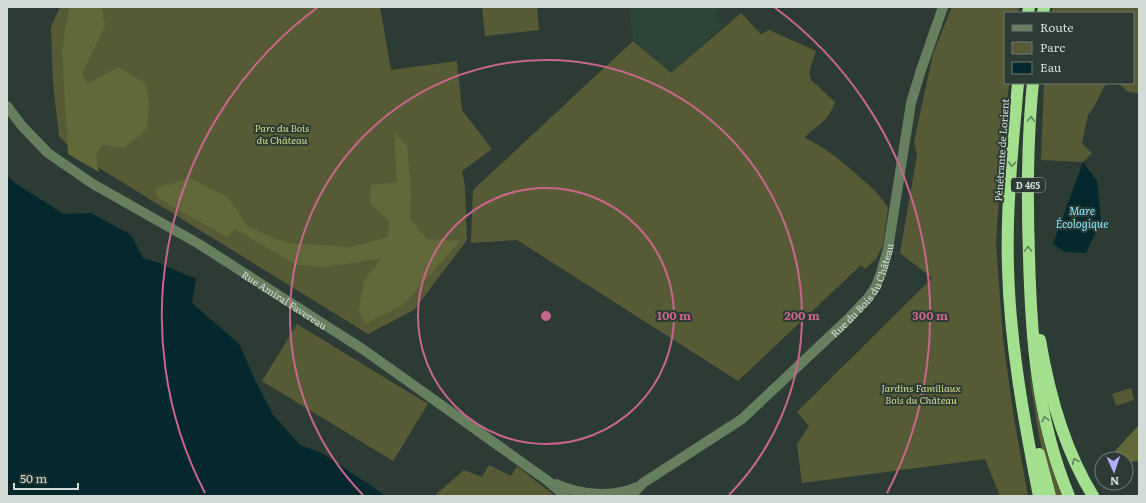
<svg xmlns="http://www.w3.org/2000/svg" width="1146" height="503" font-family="Literata,serif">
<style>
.built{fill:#2e4439}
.green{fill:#575b35}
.forest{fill:#636839}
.water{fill:#05282f}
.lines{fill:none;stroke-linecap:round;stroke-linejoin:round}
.minor{stroke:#667f5e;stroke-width:10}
.highway{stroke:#a2e08e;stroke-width:12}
.oneway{stroke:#61855c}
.ring{fill:none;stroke:#c8668c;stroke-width:2}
.labels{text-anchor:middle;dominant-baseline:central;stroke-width:4;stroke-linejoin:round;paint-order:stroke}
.shield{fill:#2c3b34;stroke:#a0aba5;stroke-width:1}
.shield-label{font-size:9px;font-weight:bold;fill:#d2dbd6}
.park-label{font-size:10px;font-style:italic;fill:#d2d98e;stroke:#2c3b34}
.street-label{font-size:10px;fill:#d2dbd6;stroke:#2c3b34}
.water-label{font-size:11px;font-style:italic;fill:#82e5fa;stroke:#2c3b34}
.centre{fill:#c8668c;stroke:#2c3b34;stroke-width:2}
.ring-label{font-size:12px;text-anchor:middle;font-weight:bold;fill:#c8668c;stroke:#2c3b34;stroke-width:4;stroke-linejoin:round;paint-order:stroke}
</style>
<rect width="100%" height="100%" fill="#2c3b34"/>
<path class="built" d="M629,7H718L719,9L714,13L723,26L671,73L633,41Z"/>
<g class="green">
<path d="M60,7H380L391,70L457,61L462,110L492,149L462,171L465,187L467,240L414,310L368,334L75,153L59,136L53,84L51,27Z"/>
<path d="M482,7H537L539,30L485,36Z"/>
<path d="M952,7H1019L1018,13H1005V83H1009L1000,177L996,244L1003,339L1014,419L1028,496H1000L985,459L802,483L797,444L809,426L797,412L932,278L900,253L917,155L914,142L933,54Z"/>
<path d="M1053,7H1139V94L1131,92H1128L1118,83H1133V13H1052Z"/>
<path d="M741,13L761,34L769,30L816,51L809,72L811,80L835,102C829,119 820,124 807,135L805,138C825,147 840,160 856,174C869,185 880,194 888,208L883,245L876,259L865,269L861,265L738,381L517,240L471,243L473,190L633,41L671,73Z"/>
<path d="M1044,83H1108L1104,87L1094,107L1088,115L1082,143L1092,153L1083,162L1041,160Z"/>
<path d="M297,324L428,404L393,461L262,381Z"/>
<path d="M1029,368L1038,415L1064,496H1054C1041,454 1034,411 1029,368Z"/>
<path d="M1131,388L1134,400L1116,406L1112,394Z"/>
<path d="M489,465L511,476L517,466L555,496H434L464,470L482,477Z"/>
</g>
<g class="forest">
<path d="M69,7H101L102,8L105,26L82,74L87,84L119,67L146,84L149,104L147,129L124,148L102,145L96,155L99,172L68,154L62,51Z"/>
<path d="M394,132L407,146L411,191L410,218L427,239L460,241L402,306L365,324L359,311L364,280L382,258L326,267L296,265L235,229L226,237L157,197L155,189L190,178L229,198L247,226L286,243L352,247L388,237L389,221L370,203L371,185L397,182Z"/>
<path d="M1139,425V461L1126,462V459H1123L1115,451Z"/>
</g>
<g class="water">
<path d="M1083,162L1097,181L1101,221L1086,253L1065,252L1053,244Z"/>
<path d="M7,175L16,184L64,214L91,213L131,235L143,258L159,263L196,279L192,303L239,344L255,380L273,415L300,445L322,453L386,496H7Z"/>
</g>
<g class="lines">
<g class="minor">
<path id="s1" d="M7,106L22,126L48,153L93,184L199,244L364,350L548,481L565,496"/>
<path d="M556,484C581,495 612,498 637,487"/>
<path id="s2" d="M631,496L643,483L742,419L846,321L868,298L876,286L881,273L888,249L911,103L921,70L943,7"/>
</g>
<g class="highway">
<path d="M1028,13L1029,7"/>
<path d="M1043,13L1044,7"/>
<path d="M1018,83C1013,144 1006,206 1008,268C1010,344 1024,421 1039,496"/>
<path d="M1033,83C1027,140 1027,198 1029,256C1031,337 1037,420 1069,496"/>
<path d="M1040,340C1049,394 1064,449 1093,496"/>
<path d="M1039,454L1050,496"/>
</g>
</g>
<defs><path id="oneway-chevron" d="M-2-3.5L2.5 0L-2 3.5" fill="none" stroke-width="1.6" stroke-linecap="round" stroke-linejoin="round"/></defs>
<g class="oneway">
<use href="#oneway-chevron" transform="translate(1031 119) rotate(-87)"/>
<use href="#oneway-chevron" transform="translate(1012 164) rotate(94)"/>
<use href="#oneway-chevron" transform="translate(1028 249) rotate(-92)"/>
<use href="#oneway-chevron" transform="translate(1045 419) rotate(-104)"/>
<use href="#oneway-chevron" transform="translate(1075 461) rotate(-114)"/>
</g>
<g class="ring">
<circle cx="546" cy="316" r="128"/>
<path d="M363 495A256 256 0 1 1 729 495"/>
<path d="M205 493A384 384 0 0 1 318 7M774 7A384 384 0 0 1 887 493"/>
</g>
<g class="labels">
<rect class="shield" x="1011" y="178" width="34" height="14" rx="3"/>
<g class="shield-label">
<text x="1028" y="185">D 465</text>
</g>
<g class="park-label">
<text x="282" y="127">Parc du Bois<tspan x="282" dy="12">du Château</tspan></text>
<text x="921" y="387">Jardins Familiaux<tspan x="921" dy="12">Bois du Château</tspan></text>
</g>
<g class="street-label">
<text transform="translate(1001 150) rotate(-86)">Pénétrante de Lorient</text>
<text stroke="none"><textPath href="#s2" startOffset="314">Rue du Bois du Château</textPath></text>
<text stroke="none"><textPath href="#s1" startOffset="341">Rue Amiral Favereau</textPath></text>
</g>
<g class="water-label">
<text x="1082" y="210">Mare<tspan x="1082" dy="13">Écologique</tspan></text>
</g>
</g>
<circle cx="546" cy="316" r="6" class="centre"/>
<g class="ring-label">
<text x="674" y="320">100 m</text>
<text x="802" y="320">200 m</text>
<text x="930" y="320">300 m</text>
</g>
<rect width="1146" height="503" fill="none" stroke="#d2dbd6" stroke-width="16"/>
<rect x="1004" y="12" width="130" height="72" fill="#2c3b34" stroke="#6e7b75"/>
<rect x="1012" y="25" width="20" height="6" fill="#667f5e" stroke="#6e7b75"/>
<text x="1040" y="32" font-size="12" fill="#d2dbd6">Route</text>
<rect x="1012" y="42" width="20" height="12" fill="#575b35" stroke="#6e7b75"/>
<text x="1040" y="52" font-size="12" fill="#d2dbd6">Parc</text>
<rect x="1012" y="62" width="20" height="12" fill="#05282f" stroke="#6e7b75"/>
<text x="1040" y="72" font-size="12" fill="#d2dbd6">Eau</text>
<g transform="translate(1114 471) rotate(177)"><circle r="19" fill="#2c3b34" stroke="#6e7b75"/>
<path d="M0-3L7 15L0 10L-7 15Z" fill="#b4acf9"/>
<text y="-6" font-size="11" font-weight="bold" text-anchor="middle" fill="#d2dbd6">N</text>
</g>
<path d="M14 483v6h64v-6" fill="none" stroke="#d2dbd6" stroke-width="2"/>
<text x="20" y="483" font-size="12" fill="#d2dbd6" stroke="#2c3b34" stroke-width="3" paint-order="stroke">50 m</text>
</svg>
